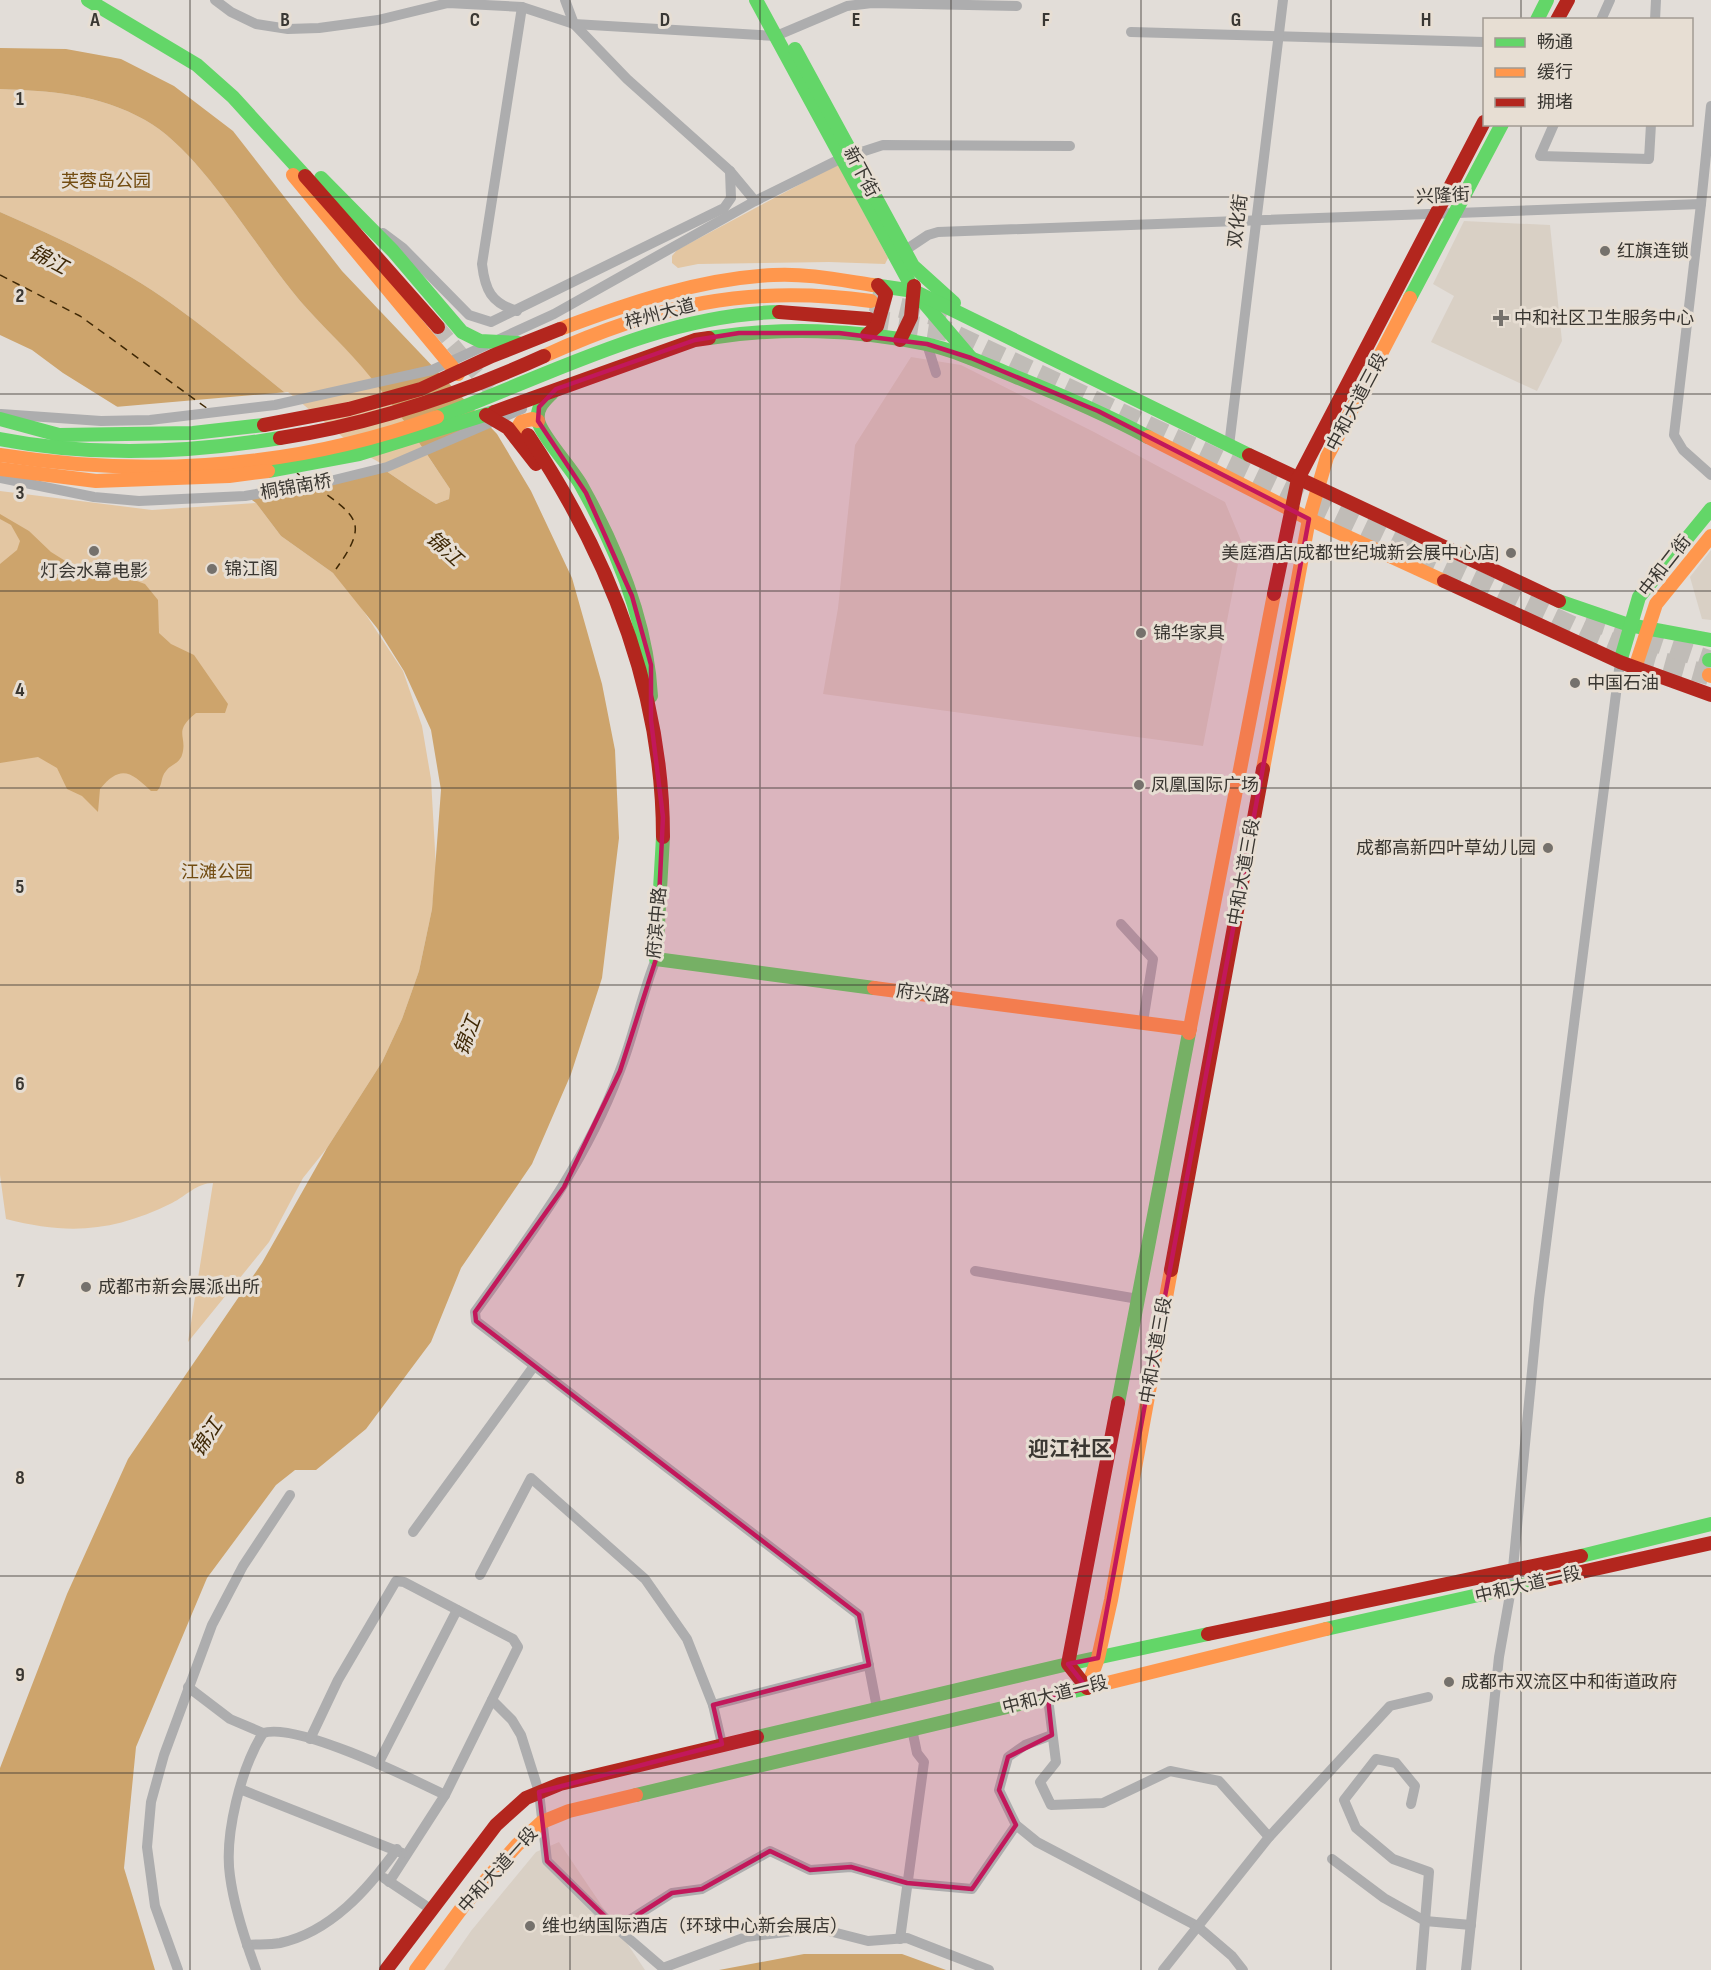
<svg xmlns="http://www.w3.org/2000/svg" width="1711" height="1970" font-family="'Sofia Sans Condensed','Noto Sans SC',sans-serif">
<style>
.built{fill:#d9d0c5}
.green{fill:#e3c6a2}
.water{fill:#cda46c}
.pier{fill:#e2ddd8}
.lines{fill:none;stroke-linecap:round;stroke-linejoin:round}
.ferry{stroke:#3f2805;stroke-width:1.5;stroke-dasharray:8 6;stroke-linecap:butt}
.secondary-tunnel{stroke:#c0bcb7;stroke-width:15;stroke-dasharray:15 8;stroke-linecap:butt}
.highway-tunnel{stroke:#c0bcb7;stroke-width:20;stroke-dasharray:20 10;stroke-linecap:butt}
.street{stroke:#adadae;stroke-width:10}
.fast{stroke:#63d668;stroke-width:14}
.slow{stroke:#ff974d;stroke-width:14}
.jam{stroke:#b3261e;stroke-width:14}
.marked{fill:#c2185b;fill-opacity:0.2;stroke:#c2185b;stroke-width:4.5;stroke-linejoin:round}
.grid{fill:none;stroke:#3a3732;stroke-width:1.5;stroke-opacity:0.55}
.poi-dot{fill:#75716c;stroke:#e7ded3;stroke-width:2}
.labels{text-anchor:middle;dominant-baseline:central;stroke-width:6;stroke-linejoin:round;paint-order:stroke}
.street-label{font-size:18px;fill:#3a3732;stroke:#e7ded3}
.park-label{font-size:18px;fill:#724c11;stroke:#e7ded3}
.poi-label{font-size:18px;fill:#3a3732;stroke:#e7ded3;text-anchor:start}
.water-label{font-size:20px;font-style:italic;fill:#3f2805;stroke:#e7ded3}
.quarter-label{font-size:21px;font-weight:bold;fill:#3a3732;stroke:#e7ded3}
.grid-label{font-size:20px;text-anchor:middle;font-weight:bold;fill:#3a3732;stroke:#e7ded3;stroke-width:6;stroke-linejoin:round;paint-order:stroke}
</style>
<rect width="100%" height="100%" fill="#e2ddd8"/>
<g class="built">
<path d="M1464,221L1550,225L1562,341L1537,391L1431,342L1454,296L1433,284Z"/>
<path d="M911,357L961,365L1094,432L1225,502L1242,543L1203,746L823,694L838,608L855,445Z"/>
<path d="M1711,550V620L1702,619L1690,577Z"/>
<path d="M559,1842L645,1970H444L471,1931L536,1852Z"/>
</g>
<g class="green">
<path d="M0,89C51,91 99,94 145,120C199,150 251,240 292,291C313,318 340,341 363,367C395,406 422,447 450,489L449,499L436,504C341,446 262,369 172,304C119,266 60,238 0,212Z"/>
<path d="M838,164L888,258L885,264L829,262L698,264L678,268L672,263V256L677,250Z"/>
<path d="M0,491L152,510L256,503L281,536L333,573L347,586L403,671L422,726L431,779L436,868L432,909L419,971L402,1019L382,1062L327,1148L303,1178L269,1242L188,1342L213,1183C197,1183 186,1196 172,1203C113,1232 69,1235 6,1219L0,1175Z"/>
</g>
<g class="water">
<path d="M0,48L66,49L121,59L174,86L233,131L342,271L497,434L531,491L572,578L602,684L615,750L619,838L602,978L571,1074L532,1164L461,1268L431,1342L366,1429L316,1470H295L276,1485L207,1578L136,1747L124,1868L155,1970H0V1768L67,1594L128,1459L262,1263L327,1148L382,1062L402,1019L419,971L432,909L441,790L431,730L404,671L377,628L333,573L281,536L256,503L177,444L63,373L32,350L0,335V212C60,238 119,266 172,304C262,369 341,446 436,504L449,499L450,489C422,447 395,405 362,367C340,341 313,318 292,291C251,240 199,150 145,120C99,94 51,91 0,89Z"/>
<path d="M0,514L29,531L51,552L75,567L112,572L145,584L158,600L159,633L171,644L194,655L228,704L225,713H196C172,732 188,736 182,755C179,764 171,764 166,771C160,778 163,785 157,791H151C132,773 121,763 100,789L98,812L82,796L67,789L57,768L38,757L0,763V564L17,550L20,541L11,525L0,519Z"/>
<path d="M804,1954H902L946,1970H719Z"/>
</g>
<path class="pier" d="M288,392L361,452L391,469L244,498L175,447L115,407Z"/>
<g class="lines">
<g class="ferry">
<path d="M0,275L80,316L208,409"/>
<path d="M297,473L307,481"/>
<path d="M316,487C358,517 369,523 336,569"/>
</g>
<path class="secondary-tunnel" d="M438,327L490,389"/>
<g class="highway-tunnel">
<path d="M871,301L946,318"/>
<path d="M869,319L947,331L1583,631L1655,660L1709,675"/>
<path d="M1586,619L1709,660"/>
</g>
<g class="street">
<path d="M215,0L231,12L256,24L288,29L319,28L378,20L448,3L522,7L574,24L776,36L847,6L872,3L1017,6"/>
<path d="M565,0L574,24L627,79L730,171L755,201"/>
<path d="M1601,20L1610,0"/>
<path d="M1655,20L1656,0"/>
<path d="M1131,32L1484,42"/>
<path d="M1554,124L1540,156L1649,159L1651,124"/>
<path d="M1701,204L1711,106"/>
<path d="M383,233L403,248L469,315L491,322L724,208L731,198L730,171"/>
<path d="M904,251L928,235L938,232L1701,204L1674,435L1683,450L1711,475"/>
<path d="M517,311C491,303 485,290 482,264L522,7"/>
<path d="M927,344L936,373"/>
<path d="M1,414L101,421L150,420L275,405L432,370L554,314L755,201L840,159L883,145L1070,146"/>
<path d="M1229,446L1283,0"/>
<path d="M0,478L94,497L139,501L245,496L330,481L387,467L522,409"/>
<path d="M1121,924L1153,959L1143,1022"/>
<path d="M656,959C641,996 634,1036 619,1073C585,1164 531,1234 475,1312L476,1321L859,1615L877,1708"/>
<path d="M975,1271L1138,1299"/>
<path d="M413,1532L534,1366"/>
<path d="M480,1575L531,1478L645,1579L687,1639L713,1705L722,1744"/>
<path d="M188,1687L230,1719L263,1733C297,1722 410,1778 445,1795"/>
<path d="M1048,1698L1056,1762L1040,1782L1051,1805L1103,1803L1170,1771L1219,1781L1269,1837"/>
<path d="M492,1700L512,1720L521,1735L539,1792L547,1861L606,1919L663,1968L746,1937L817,1928L868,1941L907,1938L989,1970"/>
<path d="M713,1705L869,1665"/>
<path d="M310,1739L338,1680L396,1581L404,1582L513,1639L518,1647L445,1795L389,1882"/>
<path d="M378,1764L457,1610"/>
<path d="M240,1789L402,1853"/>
<path d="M1411,1804L1415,1786L1396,1763L1376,1759L1344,1800L1356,1828L1393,1859L1429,1872L1421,1970"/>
<path d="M1016,1825L1037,1842L1197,1926L1232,1956L1243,1970"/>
<path d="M1332,1859L1384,1898L1425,1921L1471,1925"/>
<path d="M384,1878L432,1910"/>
<path d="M617,1928L672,1893L702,1889L770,1851L810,1870L851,1867L907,1883L972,1889L1016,1825L999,1790L1008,1757L1025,1745L1052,1735"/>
<path d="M900,1939L924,1762L917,1753L912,1729"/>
<path d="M247,1945C258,1944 269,1945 280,1943C331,1932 368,1889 397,1849"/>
<path d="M178,1970L155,1906L147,1847L151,1802L164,1755L212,1625L243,1566L290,1495"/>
<path d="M256,1970C245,1940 234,1907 230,1876C224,1835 241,1768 263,1733"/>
<path d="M1163,1970L1269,1837L1390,1706L1428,1697"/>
<path d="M1466,1970L1499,1657L1511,1589L1539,1299L1620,662"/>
</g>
<g class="fast">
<path d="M88,0L197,65L233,97L305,176"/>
<path d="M756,0L914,291L971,358"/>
<path d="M1537,20L1547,0"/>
<path d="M795,49L913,266L954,303"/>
<path d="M321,178L393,251L462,332L480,341L518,343"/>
<path d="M873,285L914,291L1249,455"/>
<path d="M1410,298L1502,124"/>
<path d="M709,338C780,327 856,329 926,344C957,351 987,365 1016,377C1061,395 1105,414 1148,437"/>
<path d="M552,393C544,401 536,408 538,420C540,434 572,469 581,485C617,549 647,621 651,696"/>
<path d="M437,417C548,376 658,315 779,312"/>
<path d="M0,419L59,435L193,433L264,425"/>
<path d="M0,439C91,457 189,453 280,438"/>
<path d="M268,471L359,454L494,412"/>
<path d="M1559,601L1629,625L1711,640"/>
<path d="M1709,660H1711"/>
<path d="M1620,662L1639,597L1711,509"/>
<path d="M663,837L656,959L874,988"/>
<path d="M1118,1403L1189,1033"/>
<path d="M1581,1556L1711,1524"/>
<path d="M1326,1629L1550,1579"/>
<path d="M757,1737L1068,1664L1208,1634"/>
<path d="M636,1795L1091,1687"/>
</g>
<g class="slow">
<path d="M293,175L458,374"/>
<path d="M560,329C629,303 699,279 773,275C806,273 840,280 873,285"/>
<path d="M544,356C656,305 748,284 871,301"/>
<path d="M1148,437L1309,519L1444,581"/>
<path d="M516,438L515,432L521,422L532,419L538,421"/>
<path d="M0,455C148,478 296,468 437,417"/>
<path d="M0,469L96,481L229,476L268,471"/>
<path d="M1635,668L1656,604L1711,536"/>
<path d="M1709,675L1711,676"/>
<path d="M1263,769L1309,519L1327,457L1410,298"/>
<path d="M874,988L1190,1029"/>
<path d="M1189,1033L1274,594"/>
<path d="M1091,1687L1326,1629"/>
<path d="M1087,1688L1098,1658L1111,1600L1171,1270"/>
<path d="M416,1970L464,1905L517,1845L542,1822L569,1811L636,1795"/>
</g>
<g class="jam">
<path d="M1557,20L1568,0"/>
<path d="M305,176L438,327"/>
<path d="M779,312L869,319"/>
<path d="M867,335L877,326L886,294L878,285"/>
<path d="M900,340L911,317L914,286"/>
<path d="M494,412L695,340L709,338"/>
<path d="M486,415L508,428L536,464"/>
<path d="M264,425L349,409L421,389L492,356L560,329"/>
<path d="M528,435C608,555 663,691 663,837"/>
<path d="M280,438C372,424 460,394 544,356"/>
<path d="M1249,455L1559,601"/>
<path d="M1444,581L1620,662L1711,695"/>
<path d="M1274,594L1298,479L1484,122"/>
<path d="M1171,1270L1263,769"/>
<path d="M1550,1579L1711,1543"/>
<path d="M1208,1634L1581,1556"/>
<path d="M1087,1688L1068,1664L1118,1403"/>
<path d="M386,1970L496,1825L526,1798L560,1784L757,1737"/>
</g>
</g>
<path class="marked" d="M739,333H839L927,344L971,358L1098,411L1309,519L1098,1658L1068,1664L1087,1688L1048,1698L1052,1735L1008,1757L999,1790L1016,1825L972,1889L907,1883L851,1867L810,1870L770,1851L702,1889L672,1893L617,1928L547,1861L539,1792L722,1744L713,1705L869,1665L859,1615L476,1321L475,1312L564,1187L620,1071L656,959L663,817L651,720V665L632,596L586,493L538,421L539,407L556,389L695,340Z"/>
<path class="grid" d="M190,0V1970M380,0V1970M570,0V1970M760,0V1970M951,0V1970M1141,0V1970M1331,0V1970M1521,0V20M1521,124V1970M0,197H1711M0,394H1711M0,591H1711M0,788H1711M0,985H1711M0,1182H1711M0,1379H1711M0,1576H1711M0,1773H1711"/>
<g class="poi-dot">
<circle cx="1605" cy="251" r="6"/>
<path d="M1498 309h6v6h6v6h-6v6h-6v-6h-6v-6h6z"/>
<circle cx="94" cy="551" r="6"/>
<circle cx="1511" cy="553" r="6"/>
<circle cx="212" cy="569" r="6"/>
<circle cx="1141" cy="633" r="6"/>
<circle cx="1575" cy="683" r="6"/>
<circle cx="1139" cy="785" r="6"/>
<circle cx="1548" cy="848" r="6"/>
<circle cx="86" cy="1287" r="6"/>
<circle cx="1449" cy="1682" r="6"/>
<circle cx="530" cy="1926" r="6"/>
</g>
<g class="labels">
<g class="street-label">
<text transform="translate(861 172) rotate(62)">新下街</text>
<text transform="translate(1443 196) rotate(-3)">兴隆街</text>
<text transform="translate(1238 221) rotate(-83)">双化街</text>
<text transform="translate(660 314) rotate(-15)">梓州大道</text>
<text transform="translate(1357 402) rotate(-62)">中和大道三段</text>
<text transform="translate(296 487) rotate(-10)">桐锦南桥</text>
<text transform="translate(1665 566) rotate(-52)">中和二街</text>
<text transform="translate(1244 872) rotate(-80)">中和大道三段</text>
<text transform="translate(657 923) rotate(-85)">府滨中路</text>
<text transform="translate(923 994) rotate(7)">府兴路</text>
<text transform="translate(1156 1350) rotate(-80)">中和大道三段</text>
<text transform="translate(1528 1585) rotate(-13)">中和大道一段</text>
<text transform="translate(1055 1695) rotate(-14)">中和大道一段</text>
<text transform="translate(498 1870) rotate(-48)">中和大道一段</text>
</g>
<g class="park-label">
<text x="106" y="181">芙蓉岛公园</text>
<text x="217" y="872">江滩公园</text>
</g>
<g class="poi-label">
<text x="1617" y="251">红旗连锁</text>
<text x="1514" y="318">中和社区卫生服务中心</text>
<text x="1499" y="553" text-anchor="end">美庭酒店(成都世纪城新会展中心店)</text>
<text x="224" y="569">锦江阁</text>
<text x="94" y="571" text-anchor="middle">灯会水幕电影</text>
<text x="1153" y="633">锦华家具</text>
<text x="1587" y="683">中国石油</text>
<text x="1151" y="785">凤凰国际广场</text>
<text x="1536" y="848" text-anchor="end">成都高新四叶草幼儿园</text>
<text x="98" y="1287">成都市新会展派出所</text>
<text x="1461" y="1682">成都市双流区中和街道政府</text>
<text x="542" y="1926">维也纳国际酒店（环球中心新会展店）</text>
</g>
<g class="water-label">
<text transform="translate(48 260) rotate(28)">锦江</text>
<text transform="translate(444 549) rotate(42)">锦江</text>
<text transform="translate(468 1036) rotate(-69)">锦江</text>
<text transform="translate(207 1438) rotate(-57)">锦江</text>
</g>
<g class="quarter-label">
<text x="1070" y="1449">迎江社区</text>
</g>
</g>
<g class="grid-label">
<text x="95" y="26">A</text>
<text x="285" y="26">B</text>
<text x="475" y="26">C</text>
<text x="665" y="26">D</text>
<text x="856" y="26">E</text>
<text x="1046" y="26">F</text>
<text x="1236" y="26">G</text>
<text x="1426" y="26">H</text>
<text x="20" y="105">1</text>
<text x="20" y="302">2</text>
<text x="20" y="499">3</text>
<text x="20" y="696">4</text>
<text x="20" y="893">5</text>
<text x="20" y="1090">6</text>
<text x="20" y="1287">7</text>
<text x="20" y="1484">8</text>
<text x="20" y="1681">9</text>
</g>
<rect x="1483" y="18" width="210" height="108" fill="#e7ded3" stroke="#a29b93" stroke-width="1.5"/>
<rect x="1495" y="38" width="30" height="9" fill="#63d668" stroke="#a29b93" stroke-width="1.5"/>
<text x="1537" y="48" font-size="18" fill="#3a3732">畅通</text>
<rect x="1495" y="68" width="30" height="9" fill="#ff974d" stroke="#a29b93" stroke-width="1.5"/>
<text x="1537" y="78" font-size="18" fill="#3a3732">缓行</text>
<rect x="1495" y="98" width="30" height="9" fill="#b3261e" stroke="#a29b93" stroke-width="1.5"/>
<text x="1537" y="108" font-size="18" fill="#3a3732">拥堵</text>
</svg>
